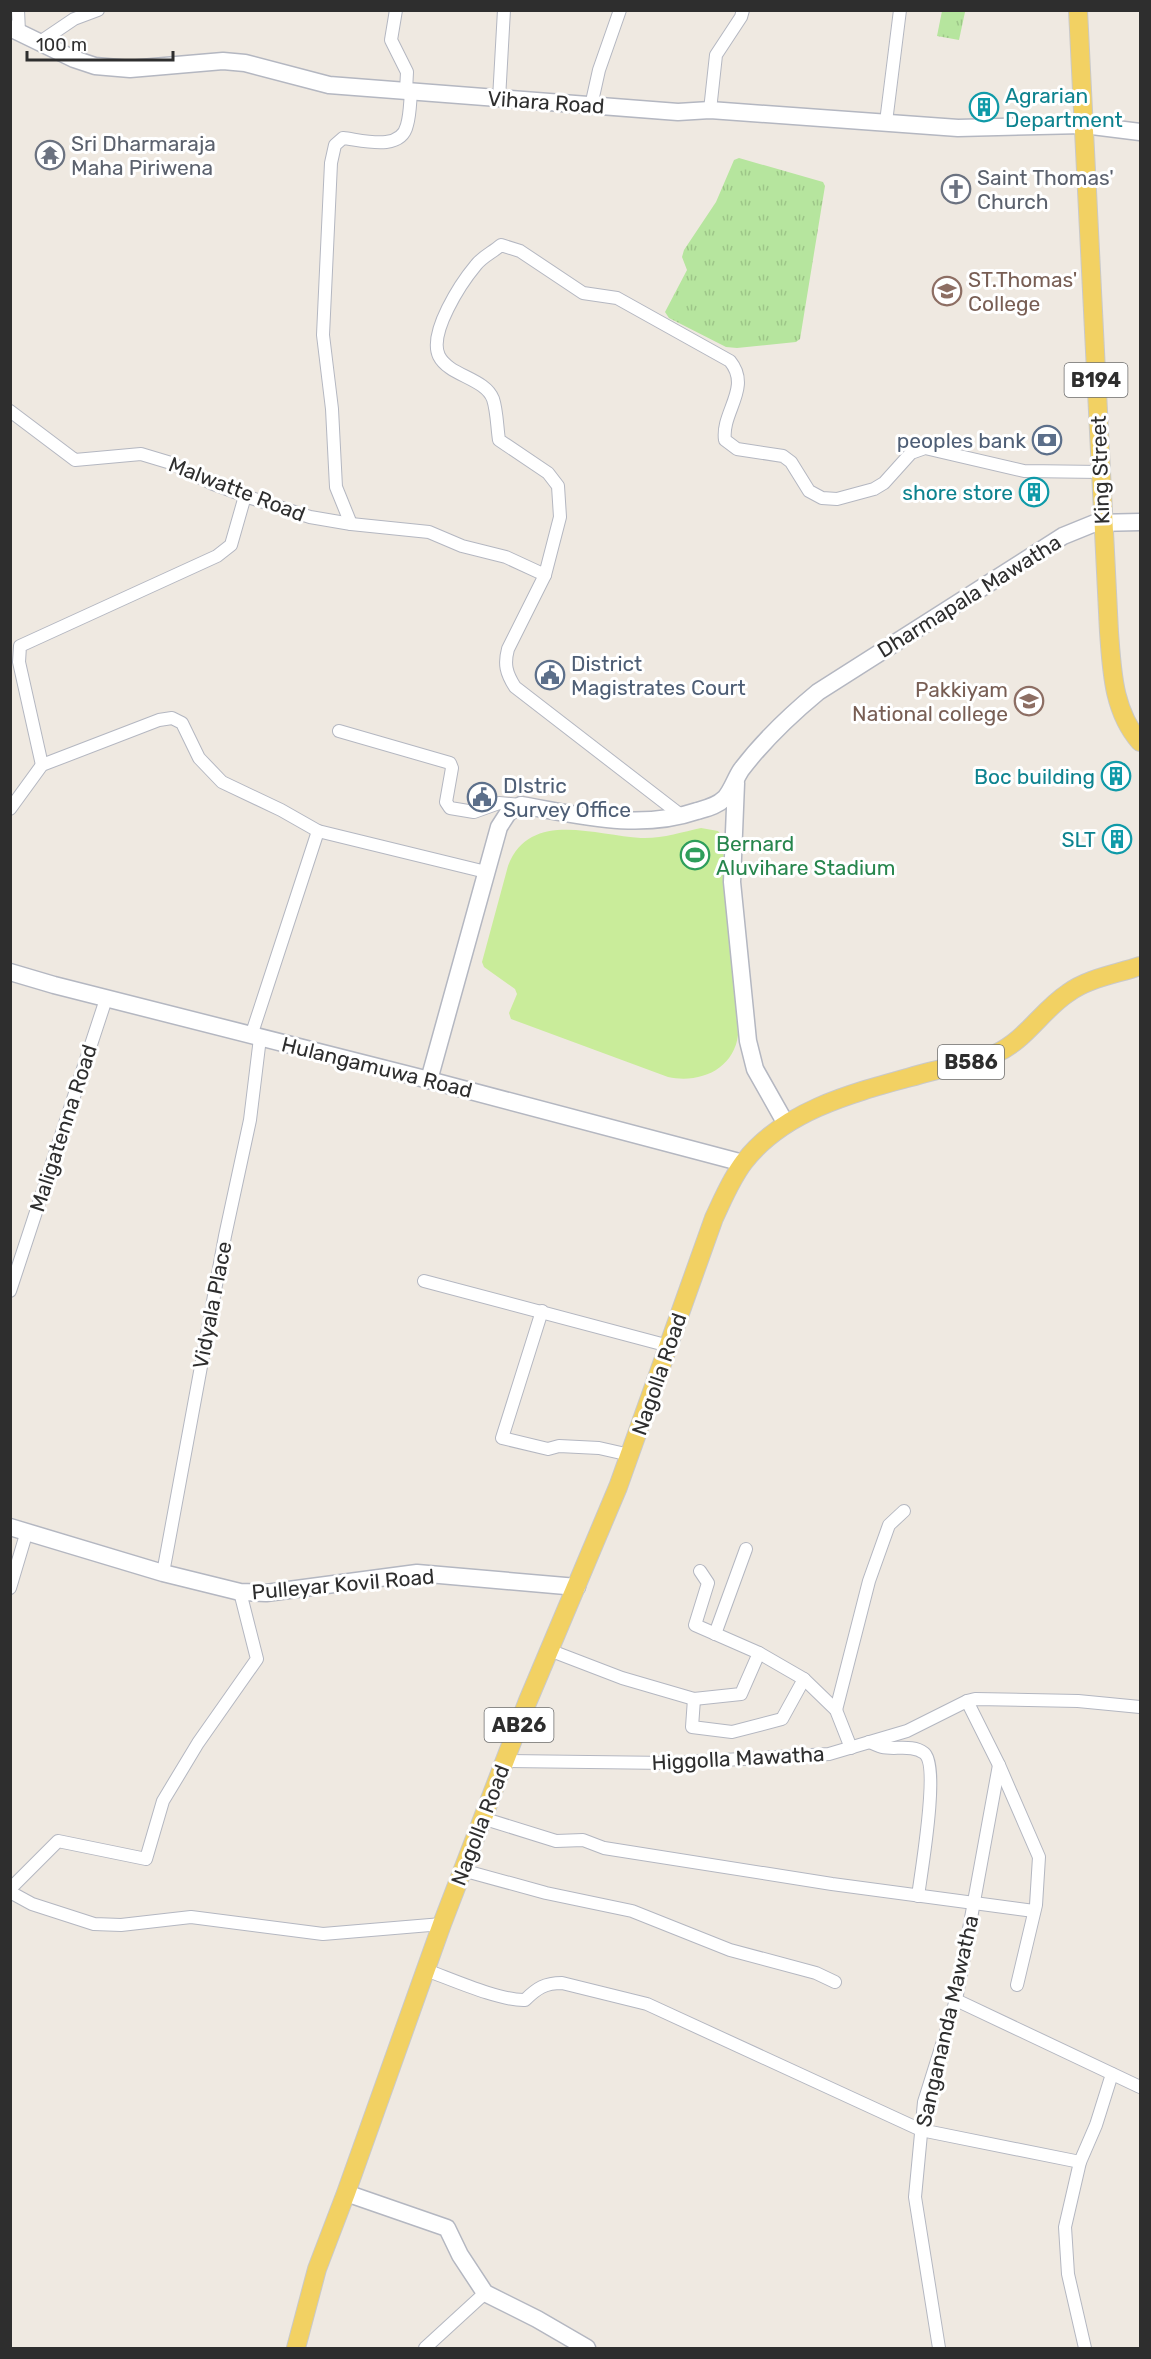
<svg xmlns="http://www.w3.org/2000/svg" width="1151" height="2359" font-family="Rubik,sans-serif">
<style>
.grass{fill:url(#grass-tufts)}
.pitch{fill:#c9ec9a}
.lines{fill:none;stroke-linecap:round;stroke-linejoin:round}
.street-casing{stroke:#b4b7c1;stroke-width:14}
.secondary-casing{stroke:#b4b7c1;stroke-width:19}
.primary-casing{stroke:#c9c9c9;stroke-width:20}
.street{stroke:#fff;stroke-width:12}
.secondary{stroke:#fff;stroke-width:16}
.primary{stroke:#f2d163;stroke-width:18}
.labels{text-anchor:middle;dominant-baseline:central;stroke-width:6;stroke-linejoin:round;paint-order:stroke}
.shield{fill:#fff;stroke:#6d6d6d;stroke-width:1.5}
.shield-label{font-size:20px;font-weight:bold;fill:#2e2e2e}
.culture-label{font-size:21px;fill:#0d838f;stroke:#fff;text-anchor:end}
.street-label{font-size:21px;fill:#2e2e2e;stroke:#fff}
.worship-label{font-size:21px;fill:#5b616d;stroke:#fff;text-anchor:start}
.education-label{font-size:21px;fill:#785e54;stroke:#fff;text-anchor:start}
.service-label{font-size:21px;fill:#4e5e75;stroke:#fff;text-anchor:start}
.leisure-label{font-size:21px;fill:#27864d;stroke:#fff;text-anchor:start}
</style>
<defs>
<pattern id="grass-tufts" width="24" height="20" patternUnits="userSpaceOnUse" patternTransform="scale(1.5)"><rect width="24" height="20" fill="#b6e59e"/><path d="M3 7l-1-3M5 7V3M7 7l1-3M15 17l-1-3M17 17v-4M19 17l1-3" fill="none" stroke="#9dc588"/></pattern>
</defs>
<rect width="100%" height="100%" fill="#efe9e1"/>
<g class="grass">
<path d="M942,11L965,12L959,40L937,36Z"/>
<path d="M739,158L823,182L825,186L800,339L796,342L737,348L726,347L669,318L665,312L687,270L682,257L684,250L716,202L734,160Z"/>
</g>
<path class="pitch" d="M701,828L718,831L722,836L738,1035C734,1069 700,1084 668,1077L511,1019L509,1013L517,994L515,989L484,967L482,962L508,866C530,809 596,836 641,838C661,839 682,832 701,828Z"/>
<g class="lines">
<g class="street-casing">
<g id="street">
<path d="M18,10L19,32"/>
<path d="M396,10L391,40L407,72L406,91"/>
<path d="M40,42L74,19L98,10"/>
<path d="M499,99L504,10"/>
<path d="M591,106L599,70L620,10"/>
<path d="M710,110L716,55L741,17L743,10"/>
<path d="M886,122L900,10"/>
<path d="M10,411L75,460L141,454L171,463L213,484L245,496L310,517L351,524L429,532L462,546L506,557L545,575"/>
<path d="M351,524L336,487L332,409L323,335L331,163L335,145L343,138C362,140 401,152 407,125C410,115 410,103 411,92"/>
<path d="M339,731L450,763L452,768L446,802L450,808L474,812L499,803L521,805"/>
<path d="M42,765L19,662L20,646L217,556L231,545L245,496"/>
<path d="M10,809L42,765L159,720L172,718L182,723L199,758L222,782L281,810L318,831L486,872"/>
<path d="M682,816L515,687C506,673 504,664 508,649L545,575L560,517L558,486L548,473L499,440C497,427 497,411 493,399C485,378 449,376 439,356C428,333 461,283 476,265C482,257 493,252 501,245L520,251L583,293L617,298L730,361C752,388 721,412 725,440L737,449L783,456L791,462L809,491L822,498L837,499L874,489L884,483L911,453L925,448L1024,471L1101,472"/>
<path d="M251,1036L318,831"/>
<path d="M424,1281L669,1346"/>
<path d="M10,1291L106,999"/>
<path d="M542,1311L502,1438L548,1449L559,1446L599,1448L630,1455"/>
<path d="M163,1573L225,1236L250,1120L260,1038"/>
<path d="M10,1588L27,1531"/>
<path d="M715,1634L746,1549"/>
<path d="M549,1650L622,1678L694,1699L741,1694L759,1653L695,1625L708,1583L700,1571"/>
<path d="M804,1679L836,1710L851,1748"/>
<path d="M694,1699L692,1727L732,1732L782,1719L804,1679L759,1653"/>
<path d="M967,1701L999,1765L1039,1857L1036,1905L1017,1985"/>
<path d="M836,1710L869,1581L889,1525L904,1511"/>
<path d="M869,1742C873,1743 878,1746 882,1747C895,1750 912,1744 924,1753C940,1765 921,1873 918,1896"/>
<path d="M504,1761L669,1763L829,1754L907,1731L967,1701L975,1699L1078,1701L1140,1707"/>
<path d="M482,1818L556,1841L583,1840L604,1848L832,1884L1034,1911"/>
<path d="M462,1870L546,1893L632,1911L730,1950L816,1973L835,1982"/>
<path d="M10,1889L58,1841L146,1859L163,1801L198,1743L257,1659L240,1592"/>
<path d="M10,1892L32,1904L94,1924L121,1925L191,1917L323,1934L442,1924"/>
<path d="M426,1970C451,1979 500,2001 525,2000C537,1988 545,1983 562,1983L647,2004L921,2130L1080,2162"/>
<path d="M956,2000L1140,2087"/>
<path d="M425,2348L485,2293"/>
<path d="M939,2348L915,2197L924,2102L956,2000L999,1765"/>
<path d="M1085,2348L1068,2274L1065,2227L1080,2162L1096,2125L1112,2074"/>
</g>
</g>
<g class="secondary-casing">
<g id="secondary">
<path d="M10,28L74,59L95,66L130,69L223,61L245,63L329,85L678,112L710,110L958,128L1084,125L1140,132"/>
<path d="M736,783L732,882L748,1041L755,1069L786,1124"/>
<path d="M10,972L54,985L429,1080L743,1163"/>
<path d="M429,1080L499,827L508,813L521,805C579,815 639,831 697,811C707,808 717,806 725,798C732,790 735,779 741,770C763,741 789,716 818,692L1063,536L1095,523L1140,522"/>
<path d="M10,1527L163,1573L240,1592L266,1593L417,1573L577,1587"/>
<path d="M346,2193L447,2228L460,2255L485,2293L537,2319L587,2348"/>
</g>
</g>
<g class="primary-casing">
<g id="primary">
<path d="M1078,10L1109,632C1112,671 1113,711 1140,742"/>
<path d="M296,2348L317,2269L346,2193L442,1924L527,1703L618,1487L714,1218C723,1199 731,1179 744,1162C787,1106 865,1090 929,1072C951,1066 975,1064 995,1054C1026,1040 1041,1011 1068,993C1088,978 1117,974 1140,966"/>
</g>
</g>
<use href="#street" class="street"/>
<use href="#secondary" class="secondary"/>
<use href="#primary" class="primary"/>
</g>
<defs>
<g id="building-ring" transform="scale(1.5)"><circle r="9.5" fill="#fff" stroke="#0f9aa8" stroke-width="1.5"/><path d="M-4-6H4V6H1V3H-1V6H-4ZM-2.5-4.3h1.7v1.8h-1.7ZM.8-4.3h1.7v1.8H.8ZM-2.5-1h1.7V.8h-1.7ZM.8-1h1.7V.8H.8Z" fill="#0f9aa8"/></g>
<g id="temple-ring" transform="scale(1.5)"><circle r="9.5" fill="#fff" stroke="#6b7280" stroke-width="1.5"/><path d="M0-6L5-2H3V0L6.5 2.5H4V6H1.5V3h-3V6H-4V2.5H-6.5L-3 0V-2H-5Z" fill="#6b7280"/></g>
<g id="church-ring" transform="scale(1.5)"><circle r="9.5" fill="#fff" stroke="#6b7280" stroke-width="1.5"/><path d="M-1.2-6h2.4v3.5h3.3v2.4h-3.3V6h-2.4V-.1h-3.3v-2.4h3.3Z" fill="#6b7280"/></g>
<g id="school-ring" transform="scale(1.5)"><circle r="9.5" fill="#fff" stroke="#8d6e63" stroke-width="1.5"/><path d="M0-5L7-2L0 1L-7-2ZM-4 1L0 2.5L4 1V4Q0 6-4 4Z" fill="#8d6e63"/></g>
<g id="bank-ring" transform="scale(1.5)"><circle r="9.5" fill="#fff" stroke="#5c6f8a" stroke-width="1.5"/><path d="M-6-4H6V4H-6ZM0-2.3a2.3 2.3 0 1 0 0 4.6a2.3 2.3 0 1 0 0-4.6Z" fill="#5c6f8a"/></g>
<g id="civic-ring" transform="scale(1.5)"><circle r="9.5" fill="#fff" stroke="#5c6f8a" stroke-width="1.5"/><path d="M-.6-6.5H3V-4.5H.6V-3L4-1V1h2V6H-6V1h2V-1L-.6-3ZM-1.2 2.5V6h2.4V2.5Z" fill="#5c6f8a"/></g>
<g id="stadium-ring" transform="scale(1.5)"><circle r="9.5" fill="#fff" stroke="#2e9e5b" stroke-width="1.5"/><path d="M0-5a6.5 5 0 1 0 0 10a6.5 5 0 1 0 0-10ZM-3.5-1.8h7v3.6h-7Z" fill="#2e9e5b"/></g>
</defs>
<g fill-rule="evenodd">
<use href="#building-ring" x="984" y="107"/>
<use href="#temple-ring" x="50" y="155"/>
<use href="#church-ring" x="956" y="189"/>
<use href="#school-ring" x="947" y="291"/>
<use href="#bank-ring" x="1047" y="440"/>
<use href="#building-ring" x="1034" y="492"/>
<use href="#civic-ring" x="550" y="675"/>
<use href="#school-ring" x="1029" y="701"/>
<use href="#building-ring" x="1116" y="776"/>
<use href="#civic-ring" x="482" y="797"/>
<use href="#building-ring" x="1117" y="839"/>
<use href="#stadium-ring" x="695" y="855"/>
</g>
<g class="labels">
<g class="shield">
<rect x="1064.5" y="363" width="63" height="34" rx="4.5"/>
<rect x="938" y="1045" width="66" height="34" rx="4.5"/>
<rect x="484.5" y="1708" width="69" height="34" rx="4.5"/>
</g>
<g class="shield-label">
<text x="1096" y="380">B194</text>
<text x="971" y="1062">B586</text>
<text x="519" y="1725">AB26</text>
</g>
<g class="culture-label">
<text x="1005" y="95" text-anchor="start">Agrarian<tspan x="1005" dy="24">Department</tspan></text>
<text x="1013" y="492">shore store</text>
<text x="1095" y="776">Boc building</text>
<text x="1096" y="839">SLT</text>
</g>
<g class="street-label">
<text transform="translate(546 102) rotate(4)">Vihara Road</text>
<text transform="translate(1100 470) rotate(-92)">King Street</text>
<text transform="translate(237 489) rotate(21)">Malwatte Road</text>
<text transform="translate(969 596) rotate(-32)">Dharmapala Mawatha</text>
<text transform="translate(377 1067) rotate(14)">Hulangamuwa Road</text>
<text transform="translate(63 1128) rotate(-72)">Maligatenna Road</text>
<text transform="translate(212 1305) rotate(-79)">Vidyala Place</text>
<text transform="translate(659 1374) rotate(-71)">Nagolla Road</text>
<text transform="translate(343 1584) rotate(-5)">Pulleyar Kovil Road</text>
<text transform="translate(738 1758) rotate(-3)">Higgolla Mawatha</text>
<text transform="translate(480 1825) rotate(-69)">Nagolla Road</text>
<text transform="translate(947 2021) rotate(-77)">Sangananda Mawatha</text>
</g>
<g class="worship-label">
<text x="71" y="143">Sri Dharmaraja<tspan x="71" dy="24">Maha Piriwena</tspan></text>
<text x="977" y="177">Saint Thomas'<tspan x="977" dy="24">Church</tspan></text>
</g>
<g class="education-label">
<text x="968" y="279">ST.Thomas'<tspan x="968" dy="24">College</tspan></text>
<text x="1008" y="689" text-anchor="end">Pakkiyam<tspan x="1008" dy="24">National college</tspan></text>
</g>
<g class="service-label">
<text x="1026" y="440" text-anchor="end">peoples bank</text>
<text x="571" y="663">District<tspan x="571" dy="24">Magistrates Court</tspan></text>
<text x="503" y="785">DIstric<tspan x="503" dy="24">Survey Office</tspan></text>
</g>
<g class="leisure-label">
<text x="716" y="843">Bernard<tspan x="716" dy="24">Aluvihare Stadium</tspan></text>
</g>
</g>
<rect width="1151" height="2359" fill="none" stroke="#2e2e2e" stroke-width="24"/>
<path d="M27 51v9h146v-9" fill="none" stroke="#2e2e2e" stroke-width="3"/>
<text x="36" y="51" font-size="18" fill="#2e2e2e" stroke="#ffffff" stroke-width="4.5" paint-order="stroke">100 m</text>
</svg>
